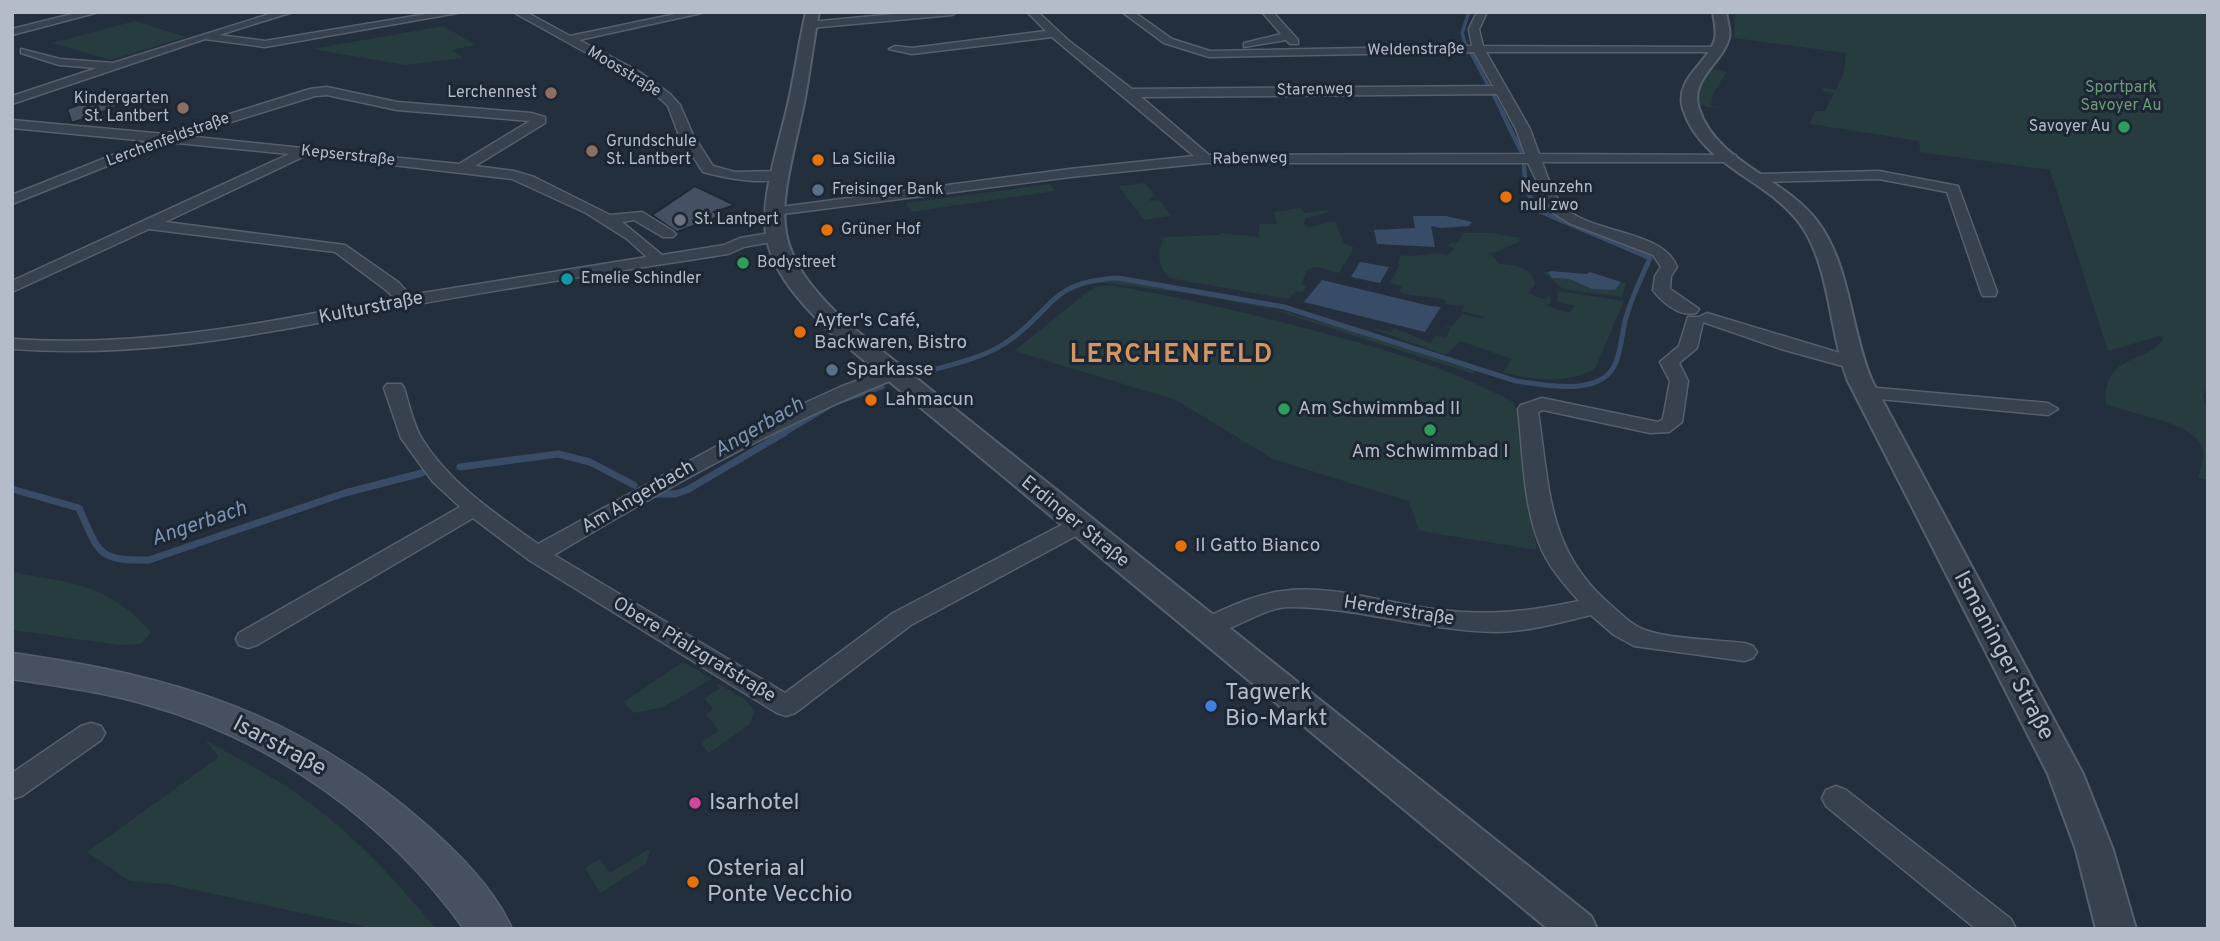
<svg xmlns="http://www.w3.org/2000/svg" width="2220" height="941" font-family="Overpass,sans-serif">
<style>
.green{fill:#263c3f}
.water{fill:#394c67}
.lines{fill:none;stroke-linecap:round;stroke-linejoin:round}
.stream-far3{stroke:#394c67;stroke-width:3.5}
.stream-far2{stroke:#394c67;stroke-width:4.5}
.stream-far1{stroke:#394c67;stroke-width:5}
.stream{stroke:#394c67;stroke-width:7}
.building{fill:#455162;stroke:#1f2835;stroke-width:2}
.minor-casing{stroke:#565f6c;stroke-width:3}
.tertiary-casing{stroke:#565f6c;stroke-width:4}
.secondary-casing{stroke:#565f6c;stroke-width:3}
.minor{fill:#38414e;fill-rule:evenodd}
.tertiary{fill:#38414e;fill-rule:evenodd}
.secondary{fill:#465061;fill-rule:evenodd}
.education-dot{fill:#8d6e63;stroke:#1d2633;stroke-width:2.5}
.leisure-dot{fill:#2e9e5b;stroke:#1d2633;stroke-width:2.5}
.food-dot{fill:#e8710a;stroke:#1d2633;stroke-width:2.5}
.service-dot{fill:#5c6f8a;stroke:#1d2633;stroke-width:2.5}
.worship-dot{fill:#6b7280;stroke:#1d2633;stroke-width:2.5}
.culture-dot{fill:#0f9aa8;stroke:#1d2633;stroke-width:2.5}
.shop-dot{fill:#3f7fe0;stroke:#1d2633;stroke-width:2.5}
.hotel-dot{fill:#d1479c;stroke:#1d2633;stroke-width:2.5}
.labels{text-anchor:middle;dominant-baseline:central;stroke-width:6;stroke-linejoin:round;paint-order:stroke}
.far-street-label{font-size:16px;fill:#b4bcc9;stroke:#1d2633}
.far-park-label{font-size:16px;fill:#6b9a76;stroke:#1d2633}
.far-poi-label{font-size:16px;fill:#b4bcc9;stroke:#1d2633;text-anchor:start}
.street-label{font-size:19px;fill:#b4bcc9;stroke:#1d2633}
.poi-label{font-size:19px;fill:#b4bcc9;stroke:#1d2633;text-anchor:start}
.water-label{font-size:21px;font-style:italic;fill:#7c92b1;stroke:#1d2633}
.near-street-label{font-size:23px;fill:#b4bcc9;stroke:#1d2633}
.near-poi-label{font-size:23px;fill:#b4bcc9;stroke:#1d2633;text-anchor:start}
.district-label{font-size:26px;font-weight:bold;letter-spacing:2px;fill:#d59563;stroke:#1d2633}
</style>
<rect width="100%" height="100%" fill="#242f3e"/>
<g class="green">
<path d="M1735,12H2208V385L2203,395L2208,416V480L2198,478C2199,471 2205,458 2203,451C2198,421 2130,415 2106,404C2101,352 2151,364 2164,337L2160,336L2108,351L2050,170L1920,152L1919,141L1810,124L1815,111H1825L1834,93L1822,91L1824,88L1836,90L1844,71L1846,53L1734,38Z"/>
<path d="M135,21L186,37L110,60L52,43Z"/>
<path d="M444,26L475,45L452,50L463,58L406,65L312,49Z"/>
<path d="M1710,69L1727,72L1713,93L1711,106L1723,108L1707,107L1697,103L1699,86Z"/>
<path d="M1145,183L1156,197L1149,198L1150,201L1159,200L1172,216L1144,220L1119,186Z"/>
<path d="M1050,184L1055,191L911,212L906,203Z"/>
<path d="M1300,208L1304,213L1326,210L1329,212L1306,218L1304,225L1309,227L1335,221L1344,244L1354,247L1339,273L1317,267L1308,269L1301,284L1307,286L1302,292L1296,291L1288,299L1169,278C1157,266 1157,252 1164,237L1219,235L1221,233L1259,237V224H1277L1274,212Z"/>
<path d="M1465,233H1492L1520,238L1519,242L1491,254L1499,264C1515,265 1531,266 1535,284L1528,293L1543,299L1550,297L1551,301L1547,306L1569,313L1575,306L1557,301V291L1624,301L1595,368C1571,385 1530,380 1503,372L1512,359L1460,341L1446,355L1370,328L1391,332L1394,328L1430,343L1436,336L1446,338L1451,328L1442,326H1452L1462,314L1483,319L1484,317L1461,311L1464,306L1445,304L1446,301L1441,299L1399,293L1402,286L1390,283L1400,264L1397,263L1401,255C1418,259 1430,250 1448,255L1455,248L1448,246L1452,242L1457,243Z"/>
<path d="M1543,272H1548L1552,278L1569,279L1589,288L1615,290L1621,282L1626,283L1622,297L1563,289Z"/>
<path d="M1092,279C1121,279 1149,285 1177,289C1280,305 1376,338 1474,371V374L1271,309L1192,294L1090,281Z"/>
<path d="M1108,285C1177,296 1244,312 1312,330C1381,348 1450,368 1513,402L1519,417L1528,500L1537,550L1420,531L1408,501L1273,459L1176,400L1014,351L1086,293L1096,287Z"/>
<path d="M12,572C71,583 109,584 151,632L141,644L120,645L12,630Z"/>
<path d="M683,662L712,679L663,707L634,713L624,702Z"/>
<path d="M718,684L743,698L755,711L749,725L709,753L700,742L719,731L706,714L713,709L704,698L720,689L716,684Z"/>
<path d="M205,740C231,755 259,769 284,785C343,823 392,875 436,929H366L363,926L167,884L130,881L87,852L219,757Z"/>
<path d="M651,848L646,864L600,893L585,868L600,859L610,873Z"/>
</g>
<g class="water">
<path d="M1413,216H1446L1472,222L1469,226L1441,228L1431,226L1435,247L1377,244L1374,230L1415,228Z"/>
<path d="M1360,262L1389,267L1380,283L1351,277Z"/>
<path d="M1550,271L1587,274L1590,272L1621,282L1615,290L1592,289L1569,279L1552,278L1548,272Z"/>
<path d="M1322,280L1430,306L1441,307L1425,332L1304,302Z"/>
</g>
<g class="lines">
<g class="stream-far3">
<path d="M1466,45L1462,33L1469,12"/>
<path d="M1471,53L1489,87"/>
<path d="M1493,94L1503,114"/>
</g>
<g class="stream-far2">
<path d="M1502,112L1521,151"/>
<path d="M1524,166L1526,190L1539,211L1645,256"/>
</g>
<g class="stream-far1">
<path d="M922,373C949,365 980,359 1004,344C1055,311 1046,282 1118,278L1284,307L1516,381C1544,385 1603,398 1616,362C1622,347 1622,329 1627,314C1633,295 1642,276 1650,258L1641,254"/>
<path d="M841,401L882,387"/>
<path d="M781,435L828,407"/>
</g>
<g class="stream">
<path d="M460,467L558,454L590,462L634,485"/>
<path d="M12,489L79,508C99,552 96,561 149,560L345,493L422,473"/>
<path d="M653,494H675L687,490L784,433"/>
</g>
</g>
<g class="building">
<path d="M106,95L138,99L72,123L67,109Z"/>
<path d="M695,186L735,205L714,212L721,216L677,232L652,215Z"/>
</g>
<g class="lines">
<g class="minor-casing">
<g id="minor">
<path d="M80,12H99L12,35V29Z"/>
<path d="M276,12H293L219,35L265,41L438,12H463L265,47L205,39L12,104V96L97,68L59,65L21,53V49L60,59L113,63Z"/>
<path d="M513,12H526L570,36L685,12H706L579,40L638,71L670,94L680,105L693,135L713,166L735,172L779,171L786,175C770,188 722,177 703,172L679,135L668,106L662,100L630,77Z"/>
<path d="M915,12H957L952,15L810,28L805,25L810,22Z"/>
<path d="M1027,12H1038L1069,41L1132,89L1493,86L1474,52L1209,57L1164,43L1122,12H1134L1172,39L1210,51L1472,46L1469,29L1477,12H1487L1479,29L1483,46L1722,47V51L1718,52H1486L1530,129L1539,154L1736,155V161L1731,162H1542C1547,176 1554,197 1564,207C1591,234 1664,230 1677,267L1671,276L1670,289L1699,309L1696,313C1679,317 1662,302 1653,290L1655,276L1661,267L1653,255L1569,223L1552,212L1528,163H1206L1070,177L768,216L765,213L773,208L1070,169L1194,156L1052,37L912,54L889,49L895,46L912,48L1046,31ZM1497,94L1516,129L1525,154L1209,155L1141,97Z"/>
<path d="M1262,12H1273L1298,40V44H1290L1286,40L1244,47V43L1281,34Z"/>
<path d="M327,87L397,102L531,113L545,117V123L475,166L514,171L534,177L610,215L642,212L673,231L676,234L673,237H663L634,220L622,222L662,255L724,245L740,238L776,232L784,237L782,240L744,247L728,254C619,271 510,287 402,307C269,332 150,359 12,349V339C144,348 265,323 394,298L386,290L335,252L149,229L12,292V281L289,154L167,142L12,204V195L148,141L12,128V120L165,134L310,89ZM327,95L397,110L530,121L459,164L186,136L315,96ZM307,155L512,179L586,213L627,239L647,257L410,295L398,282L345,245L165,222Z"/>
<path d="M1879,171L1958,186L1997,292L1995,296H1983L1981,292L1947,192L1879,179L1760,182L1753,178L1760,174Z"/>
<path d="M1707,313L1860,359L1862,363L1853,369L1846,367L1781,349L1703,322L1697,348L1679,363L1688,381L1682,422L1669,432L1650,433L1543,410L1538,412C1550,490 1547,552 1613,607C1623,616 1634,627 1648,631C1670,639 1719,640 1744,643L1753,646L1757,652L1753,658L1744,661L1634,646L1614,635L1591,615C1561,622 1528,632 1496,632C1426,631 1359,607 1289,607C1260,607 1223,640 1198,633L1195,627L1198,621C1225,609 1254,594 1283,591C1335,584 1390,605 1441,610C1489,616 1532,611 1579,601C1563,583 1547,565 1539,543C1523,503 1523,452 1518,409L1521,405L1542,398L1658,422L1663,419L1670,381L1660,362L1679,346L1688,317H1699Z"/>
<path d="M893,367L900,369L902,373L900,377C778,425 666,488 554,555L785,693L893,613L1071,520H1087L1090,525L1087,530L911,625L795,713L786,716L777,713L529,560L473,518L257,645L248,648L239,645L236,639L239,633L460,507L433,482L401,438L384,388L387,384H401L404,388C409,404 413,424 422,439C450,484 496,514 538,544L748,429L840,387Z"/>
<path d="M1866,387L2048,403L2058,409L2048,415L1859,397L1856,393L1859,389Z"/>
<path d="M91,723L101,726L105,733L101,740L22,796L12,799V773L81,726Z"/>
<path d="M1836,786L1846,790L2011,919L2016,929H1976L1826,806L1822,798L1826,790Z"/>
</g>
</g>
<g class="tertiary-casing">
<g id="tertiary">
<path d="M806,12H819C812,47 809,83 801,117C779,217 766,247 847,323L1591,916L1597,929H1548L831,333C746,250 758,223 785,117C794,82 798,47 806,12Z"/>
<path d="M1713,12H1726C1727,21 1731,30 1729,38C1722,64 1689,79 1699,109C1716,162 1785,178 1817,221C1851,266 1850,330 1872,381L2083,774L2113,850L2136,929H2096L2076,850L2048,774L1848,381C1829,332 1831,272 1803,228C1772,180 1701,167 1683,109C1674,78 1708,64 1715,39C1717,30 1714,21 1713,12Z"/>
</g>
</g>
<g class="secondary-casing">
<path id="secondary" d="M12,653C175,676 298,713 424,823C457,852 494,888 512,929H464C388,823 274,740 148,705C104,692 58,686 12,679Z"/>
</g>
<use href="#minor" class="minor"/>
<use href="#tertiary" class="tertiary"/>
<use href="#secondary" class="secondary"/>
</g>
<g class="education-dot">
<circle cx="551" cy="93" r="7"/>
<circle cx="183" cy="108" r="7"/>
<circle cx="592" cy="151" r="7"/>
</g>
<g class="leisure-dot">
<circle cx="2124" cy="127" r="7"/>
<circle cx="743" cy="263" r="7"/>
<circle cx="1284" cy="409" r="7"/>
<circle cx="1430" cy="430" r="7"/>
</g>
<g class="food-dot">
<circle cx="818" cy="160" r="7"/>
<circle cx="1506" cy="197" r="7"/>
<circle cx="827" cy="230" r="7"/>
<circle cx="800" cy="332" r="7"/>
<circle cx="871" cy="400" r="7"/>
<circle cx="1181" cy="546" r="7"/>
<circle cx="693" cy="882" r="7"/>
</g>
<g class="service-dot">
<circle cx="818" cy="190" r="7"/>
<circle cx="832" cy="370" r="7"/>
</g>
<circle class="worship-dot" cx="680" cy="220" r="7"/>
<circle class="culture-dot" cx="567" cy="279" r="7"/>
<circle class="shop-dot" cx="1211" cy="706" r="7"/>
<circle class="hotel-dot" cx="695" cy="803" r="7"/>
<g class="labels">
<g class="far-street-label">
<text transform="translate(1416 50) rotate(-1)">Weldenstraße</text>
<text transform="translate(624 72) rotate(31)">Moosstraße</text>
<text transform="translate(1315 90) rotate(-1)">Starenweg</text>
<text transform="translate(168 140) rotate(-20)">Lerchenfeldstraße</text>
<text transform="translate(348 156) rotate(6)">Kepserstraße</text>
<text transform="translate(1250 159) rotate(-1)">Rabenweg</text>
</g>
<g class="far-park-label">
<text x="2121" y="88">Sportpark<tspan x="2121" dy="18">Savoyer Au</tspan></text>
</g>
<g class="far-poi-label">
<text x="537" y="93" text-anchor="end">Lerchennest</text>
<text x="169" y="99" text-anchor="end">Kindergarten<tspan x="169" dy="18">St. Lantbert</tspan></text>
<text x="2110" y="127" text-anchor="end">Savoyer Au</text>
<text x="606" y="142">Grundschule<tspan x="606" dy="18">St. Lantbert</tspan></text>
<text x="832" y="160">La Sicilia</text>
<text x="1520" y="188">Neunzehn<tspan x="1520" dy="18">null zwo</tspan></text>
<text x="832" y="190">Freisinger Bank</text>
<text x="694" y="220">St. Lantpert</text>
<text x="841" y="230">Grüner Hof</text>
<text x="757" y="263">Bodystreet</text>
<text x="581" y="279">Emelie Schindler</text>
</g>
<g class="street-label">
<text transform="translate(371 308) rotate(-11)">Kulturstraße</text>
<text transform="translate(638 497) rotate(-30)">Am Angerbach</text>
<text transform="translate(1075 522) rotate(39)">Erdinger Straße</text>
<text transform="translate(1399 611) rotate(9)">Herderstraße</text>
<text transform="translate(694 650) rotate(31)">Obere Pfalzgrafstraße</text>
</g>
<g class="poi-label">
<text x="814" y="321">Ayfer's Café,<tspan x="814" dy="22">Backwaren, Bistro</tspan></text>
<text x="846" y="370">Sparkasse</text>
<text x="885" y="400">Lahmacun</text>
<text x="1298" y="409">Am Schwimmbad II</text>
<text x="1430" y="452" text-anchor="middle">Am Schwimmbad I</text>
<text x="1195" y="546">Il Gatto Bianco</text>
</g>
<g class="water-label">
<text transform="translate(759 428) rotate(-30)">Angerbach</text>
<text transform="translate(199 524) rotate(-19)">Angerbach</text>
</g>
<g class="near-street-label">
<text transform="translate(2003 656) rotate(62)">Ismaninger Straße</text>
<text transform="translate(279 747) rotate(28)">Isarstraße</text>
</g>
<g class="near-poi-label">
<text x="1225" y="693">Tagwerk<tspan x="1225" dy="26">Bio-Markt</tspan></text>
<text x="709" y="803">Isarhotel</text>
<text x="707" y="869">Osteria al<tspan x="707" dy="26">Ponte Vecchio</tspan></text>
</g>
<g class="district-label">
<text x="1172" y="355">LERCHENFELD</text>
</g>
</g>
<rect width="2220" height="941" fill="none" stroke="#b4bcc9" stroke-width="28"/>
</svg>
